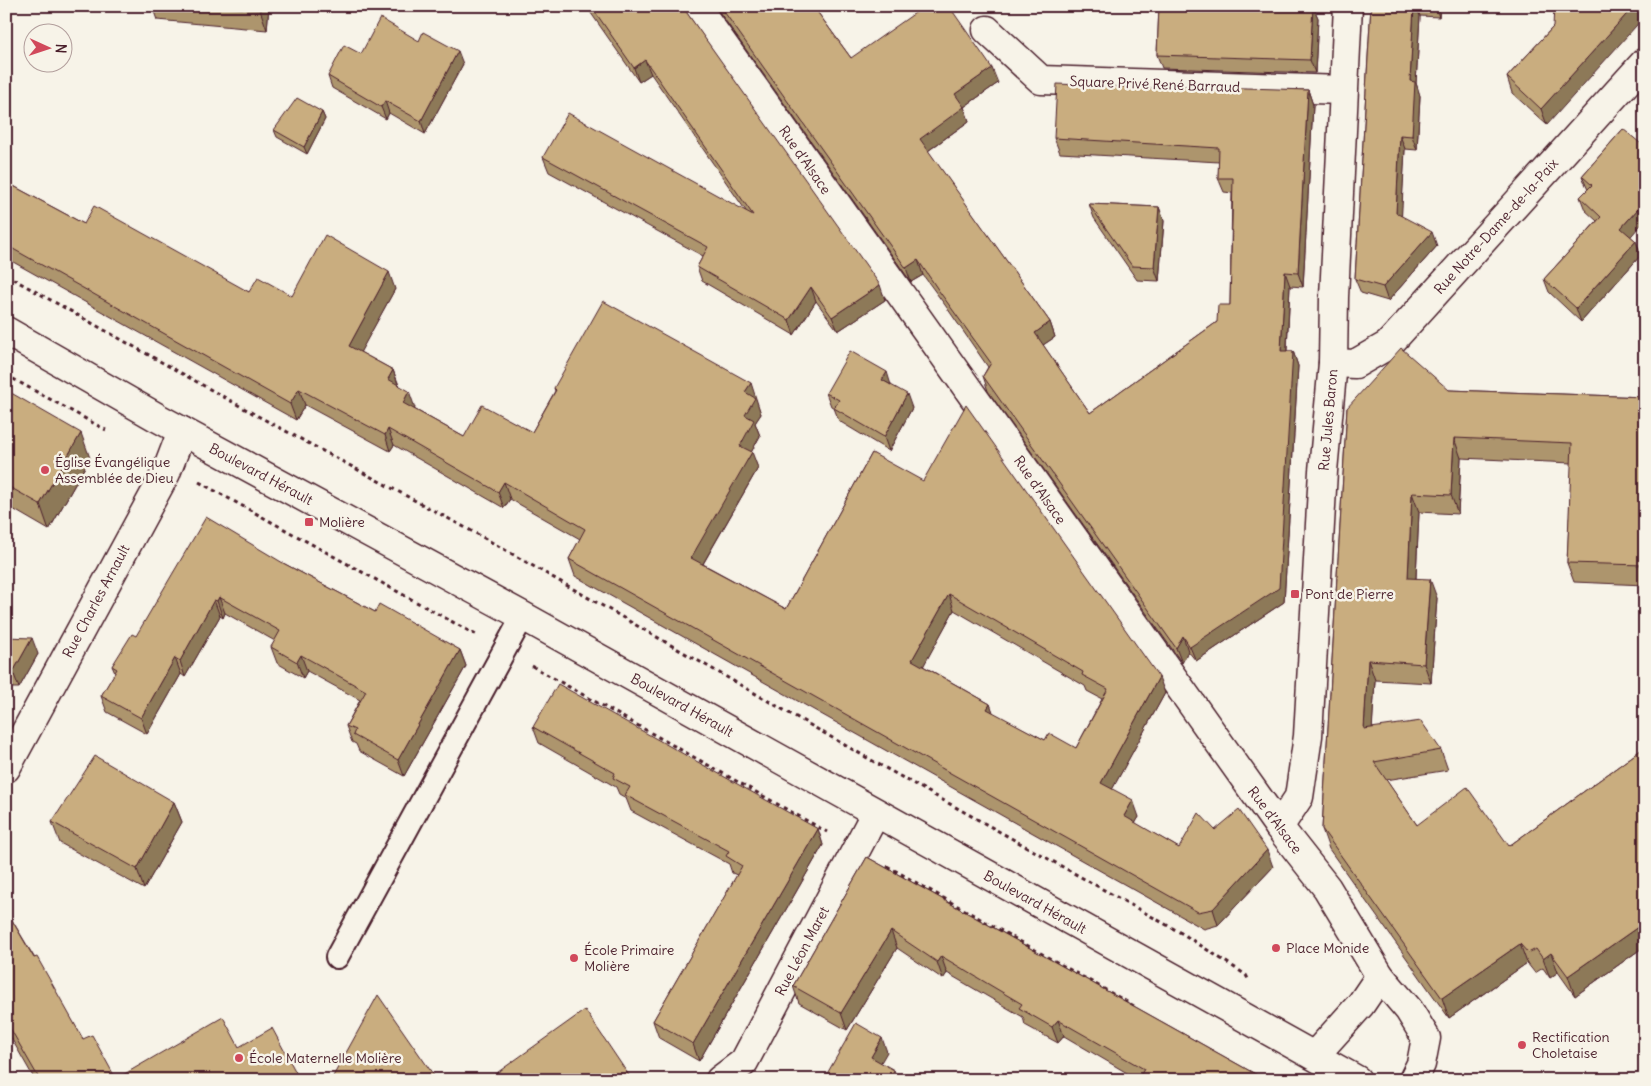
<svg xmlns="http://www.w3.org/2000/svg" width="1651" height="1086" font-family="Delius,sans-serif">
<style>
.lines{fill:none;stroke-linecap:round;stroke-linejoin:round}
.service-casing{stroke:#4a1f2b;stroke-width:26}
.minor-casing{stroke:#4a1f2b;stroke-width:31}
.secondary-casing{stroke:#4a1f2b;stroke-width:31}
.path{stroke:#4a1f2b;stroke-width:3;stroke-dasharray:4 4;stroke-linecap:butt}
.service{stroke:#f7f3e8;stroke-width:22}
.minor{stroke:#f7f3e8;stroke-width:28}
.secondary{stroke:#f7f3e8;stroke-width:28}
.wall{fill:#ad956d;stroke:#4a1f2b;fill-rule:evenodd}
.shaded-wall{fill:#8d7959;stroke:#4a1f2b}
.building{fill:#c9ad7f;stroke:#4a1f2b;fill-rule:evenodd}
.poi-dot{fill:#d1495b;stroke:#f7f3e8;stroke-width:2}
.labels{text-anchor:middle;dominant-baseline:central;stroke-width:5;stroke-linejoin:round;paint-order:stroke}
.street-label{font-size:14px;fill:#4a1f2b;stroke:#f7f3e8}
.poi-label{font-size:14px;fill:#4a1f2b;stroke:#f7f3e8;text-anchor:start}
</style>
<rect width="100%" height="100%" fill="#f7f3e8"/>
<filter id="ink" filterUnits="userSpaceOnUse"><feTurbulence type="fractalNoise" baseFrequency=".02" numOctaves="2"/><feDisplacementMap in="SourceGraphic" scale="10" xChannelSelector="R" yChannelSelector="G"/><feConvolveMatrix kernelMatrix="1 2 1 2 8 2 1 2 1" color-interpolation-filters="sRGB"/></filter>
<g filter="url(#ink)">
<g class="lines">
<g class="service-casing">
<path id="service" d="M337,957L523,616"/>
</g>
<g class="minor-casing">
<g id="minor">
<path d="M696,6L1279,827L1327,888L1380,976"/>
<path d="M987,30L1041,80L1343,90"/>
<path d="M1333,363L1355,364L1388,345L1645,62"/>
<path d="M6,768L166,473L182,431"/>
<path d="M1279,827L1299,797L1308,736L1323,471L1333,363L1334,297L1348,6"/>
<path d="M1315,1055L1361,1004L1380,976L1409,1010L1426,1038L1421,1064L1413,1080"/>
<path d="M720,1080L744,1062L875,814"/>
</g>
</g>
<g class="secondary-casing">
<path id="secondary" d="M6,331L158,418L523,616L1357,1080"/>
</g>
<g class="path">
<path d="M6,275L256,415L479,535L871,760L1183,934L1246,975L1248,979"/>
<path d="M6,375L106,430"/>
<path d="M199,482L478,636"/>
<path d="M532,666L827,832"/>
<path d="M887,866L1134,1006"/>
</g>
<use href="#service" class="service"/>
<use href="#minor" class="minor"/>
<use href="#secondary" class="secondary"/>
</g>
<g class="wall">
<path d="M152,6H269L267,30L157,20Z"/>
<path d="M586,6H682L885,300L838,331L816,301L794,335L702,281L697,267L703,256L549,172L543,157L746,211L651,74L639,82Z"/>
<path d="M715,6H813L851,58L998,83L964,107L969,121L928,151L1050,322L1055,337L1043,345L1090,413L1217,322L1230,305L1232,193L1224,192L1218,178L1219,162L1060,153L1054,138L1155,88L1308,90L1313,105L1303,287L1290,286L1287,351H1293L1298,366L1284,602L1196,661L1188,651L1182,663L988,391L983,376L988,367L945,305L923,275L911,282Z"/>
<path d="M1159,6H1313L1318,18L1315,73L1162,68L1157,55Z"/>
<path d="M1371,6H1440L1439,17L1420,16L1416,83L1420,96L1417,150L1405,149L1401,216L1437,246L1388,301L1361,293L1355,279Z"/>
<path d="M1553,27L1547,125L1512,93L1507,77Z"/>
<path d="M419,41L463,64L425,134L389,113L386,119L332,88L328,76L361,54Z"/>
<path d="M322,112L325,119L307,154L277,137L274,130Z"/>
<path d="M1623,129L1630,236L1636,241L1641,255L1581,322L1549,292L1544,279L1597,221L1585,210L1580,197L1588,190L1582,176Z"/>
<path d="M6,182L84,224L249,292L292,296L395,289L360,352L393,370L399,385L415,408L414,409L464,437L532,432L555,391L554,388L756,399V400L761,414L755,423L760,436L751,452L758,468L703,564L786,609L872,453L1165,693L1112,789L1139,817L1135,823L1179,848L1215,830L1273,867L1218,925L1204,929L575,576L569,559L580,539L510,499L504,508L394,445L390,451L305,405L296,420L6,258ZM954,610L1085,686L1087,691L1102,699L1076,748L1045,740L993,713L990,704L923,666Z"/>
<path d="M1089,204L1159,207L1164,221L1159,281L1137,280L1094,218Z"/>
<path d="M891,385L912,408L889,451L839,421L834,408L831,406L826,393Z"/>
<path d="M6,390L90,458L49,530L6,505Z"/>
<path d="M1449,390L1645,397V585L1574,582L1567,563L1572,463L1461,458L1458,514L1419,512L1416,578L1437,598L1431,683L1375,680L1372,728L1441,750L1448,770L1386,780L1417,825L1509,846L1645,747V946L1575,996L1558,972L1550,978L1543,968L1535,973L1527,963L1449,1018L1329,849L1322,829L1347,408Z"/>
<path d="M283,563L375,612L460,650L466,666L404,776L359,751L356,744L352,742L346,726L360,700L307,671L303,678L277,663L271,647L275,641L225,613L223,618L220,616L185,677L181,674L147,734L107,712L101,696L115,673L112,666L136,636Z"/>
<path d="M6,637L38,654L19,688H6Z"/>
<path d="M533,727L818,829L823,845L699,1061L659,1038L653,1021L737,875L732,873L729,864L631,811L626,798L619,794L616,787L539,743Z"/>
<path d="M174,802L182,822L144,889L60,843L52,822Z"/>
<path d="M867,857L1266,1080H1139L1064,1036L1058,1043L1025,1025L1023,1017L947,973L943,979L897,948L847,1030L799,1003L793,986Z"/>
<path d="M6,910L83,1039L116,1079L239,1047L300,1080H35L6,1029Z"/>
</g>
<g class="shaded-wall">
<path d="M260,6H269L267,30L260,10Z"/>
<path d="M1313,6L1318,18L1315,73L1310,60Z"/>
<path d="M1414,6H1416L1420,16L1416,83L1420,96L1417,150L1412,136L1410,81Z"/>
<path d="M1435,6H1440L1439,17Z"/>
<path d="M1634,6H1645V16L1547,125L1541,109Z"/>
<path d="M458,51L463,64L425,134L421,121Z"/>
<path d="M645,60L651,74L639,82L634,68Z"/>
<path d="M992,68L998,83L964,107L969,121L925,153L920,139L955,94Z"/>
<path d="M1308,90L1313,105L1303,287L1298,273Z"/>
<path d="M385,101L389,113L386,119L381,107Z"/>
<path d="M322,112L325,119L307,154L304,147Z"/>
<path d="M1400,135L1405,149L1401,227L1396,213Z"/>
<path d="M1645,201V220L1626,242L1621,228Z"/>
<path d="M1159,207L1164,221L1159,281L1154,267Z"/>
<path d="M1432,232L1437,246L1388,301L1383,287Z"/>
<path d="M1636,241L1641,255L1581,322L1576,308Z"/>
<path d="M918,260L923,275L911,282L906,268Z"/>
<path d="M389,272L395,289L355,362L349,346Z"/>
<path d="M1285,272L1290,286L1286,365L1281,351Z"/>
<path d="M880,285L885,300L838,331L832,317Z"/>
<path d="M811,287L816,301L794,335L789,320Z"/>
<path d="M1050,322L1055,337L1040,347L1035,333Z"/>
<path d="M1293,351L1298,366L1284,602L1196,661L1190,647Z"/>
<path d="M393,370L399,387L388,379Z"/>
<path d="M887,372L891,385L882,380Z"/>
<path d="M751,383L761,414L755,423L760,436L746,462L752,452L758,468L697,574L691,558L740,446L745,392Z"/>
<path d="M299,389L305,405L296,420L290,404Z"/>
<path d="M409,391L415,408L409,419L403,403Z"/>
<path d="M907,394L912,408L889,451L884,437Z"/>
<path d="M388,429L394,445L390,451L385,435Z"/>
<path d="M81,433L90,458L49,530L40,504Z"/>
<path d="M1454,438L1461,458L1458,514L1451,495Z"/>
<path d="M504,482L510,499L504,508L498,492Z"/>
<path d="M1412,493L1419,512L1415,597L1408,578Z"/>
<path d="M1430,579L1437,598L1431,683L1424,664Z"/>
<path d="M949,594L954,610L918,676L912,660Z"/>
<path d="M219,597L225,613L223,618L217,601Z"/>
<path d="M214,600L220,616L185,677L180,661Z"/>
<path d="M1183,636L1188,651L1182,663L1176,648Z"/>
<path d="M32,638L38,654L19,688L13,672Z"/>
<path d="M460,650L466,666L404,776L398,760Z"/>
<path d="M301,655L307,671L303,678L297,662Z"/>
<path d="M175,658L181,674L147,734L141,718Z"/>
<path d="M1368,660L1375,680L1371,749L1364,729Z"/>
<path d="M1159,677L1165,693L1107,799L1101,783Z"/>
<path d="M990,704L996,720L987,709Z"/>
<path d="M1133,800L1139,817L1130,832L1124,816Z"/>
<path d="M174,802L182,822L144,889L137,869Z"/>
<path d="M818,829L823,845L699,1061L693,1044Z"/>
<path d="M1267,850L1273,867L1218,925L1213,909Z"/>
<path d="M1645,922V946L1575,996L1568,976Z"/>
<path d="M891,931L897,948L847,1030L841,1013Z"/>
<path d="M1520,944L1527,963L1449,1018L1442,998Z"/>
<path d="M1551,953L1558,972L1550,978L1543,959Z"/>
<path d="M941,956L947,973L943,979L937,962Z"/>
<path d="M1058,1020L1064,1036L1058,1043L1052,1027Z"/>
<path d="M882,1038L887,1052L876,1071L871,1057Z"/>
<path d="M894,1070L898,1080H889Z"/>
</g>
<g class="building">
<path d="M216,6H260V10Z"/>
<path d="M591,6H682L880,285L832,317L811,287L789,320L697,267L708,247L543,157L568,113L753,215L645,60L634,68Z"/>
<path d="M720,6H813L851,58L925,6H949L992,68L955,94L964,107L920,139L1050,322L1035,333L1090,413L1217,322L1218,305H1230L1233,178H1218L1219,148L1054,138L1057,84L1155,88V85L1308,90L1298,273L1285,272L1281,351H1293L1279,588L1190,647L1183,636L1176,648L983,376L991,363L939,291L918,260L906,268Z"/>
<path d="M1159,6H1313L1310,60L1157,55Z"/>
<path d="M1371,6H1414L1410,81L1415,82L1412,136L1400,135L1396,213L1432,232L1383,287L1355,279Z"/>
<path d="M1554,6H1634L1541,109L1507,77L1553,27Z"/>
<path d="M380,18L419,41L423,32L458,51L421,121L385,101L381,107L328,76L344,45L361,54Z"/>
<path d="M297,98L322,112L304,147L274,130Z"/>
<path d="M1623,129L1645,147V201L1621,228L1636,241L1576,308L1544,279L1601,217L1580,197L1592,185L1582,176Z"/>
<path d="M6,182L84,224L94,206L249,292L258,277L292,296L325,235L389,272L349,346L393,370L388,379L409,391L403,403L464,437L482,405L532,432L556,390L554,388L603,301L751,383L745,392L755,398L745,415L754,420L740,446L752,452L691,558L786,609L872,453L923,481L966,405L1159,677L1101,783L1133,800L1124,816L1179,848L1199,813L1215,830L1239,810L1267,850L1213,909L1198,912L569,559L585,529L504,482L498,492L388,429L385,435L299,389L290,404L6,245ZM949,594L1083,672L1082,675L1108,689L1076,748L1049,733L1045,740L987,709L990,704L912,660Z"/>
<path d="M1089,204L1159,207L1154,267L1132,266Z"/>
<path d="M1401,348L1449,390L1645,397V565L1567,563L1572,443L1454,438L1451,495L1412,493L1408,578L1430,579L1424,664L1368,660L1364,729L1421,721L1441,750L1374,762L1417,825L1467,787L1509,846L1645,747V922L1568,976L1551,953L1543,959L1536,949L1528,953L1520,944L1442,998L1322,829L1347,408Z"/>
<path d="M850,351L887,372L882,380L907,394L884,437L834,408L839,400L826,393Z"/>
<path d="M6,390L81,433L40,504L6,485Z"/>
<path d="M206,517L283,563L375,612L379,604L460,650L398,760L353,735L355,730L346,726L366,691L301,655L297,662L271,647L280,631L219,597L217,601L214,600L180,661L175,658L141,718L101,696L117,669L112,666L132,634L136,636Z"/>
<path d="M6,637L32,638L13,672H6Z"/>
<path d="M558,684L818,829L693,1044L653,1021L742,866L726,856L729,851L625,795L630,787L613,778L615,773L533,727Z"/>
<path d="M95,756L174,802L137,869L52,822Z"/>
<path d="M867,857L1266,1080H1142L1139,1078L1144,1069L1058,1020L1052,1027L1019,1008L1022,1004L941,956L937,962L891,931L841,1013L793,986Z"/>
<path d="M6,910L34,958L37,957L83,1039L92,1035L116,1079L223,1017L239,1047L272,1028L300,1080H40L6,1021Z"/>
<path d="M378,995L437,1080H331Z"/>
<path d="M585,1010L632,1080H487Z"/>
<path d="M856,1023L882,1038L871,1057L894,1070L889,1080L824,1079Z"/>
</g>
</g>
<g class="poi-dot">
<circle cx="45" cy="470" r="5"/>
<rect x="304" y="517" width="10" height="10" rx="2.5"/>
<rect x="1290" y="589" width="10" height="10" rx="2.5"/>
<circle cx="1276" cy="948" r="5"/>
<circle cx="574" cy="958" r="5"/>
<circle cx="1522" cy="1045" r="5"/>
<circle cx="239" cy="1058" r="5"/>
</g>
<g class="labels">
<g class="street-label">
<text transform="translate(1155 84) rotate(2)">Square Privé René Barraud</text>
<text transform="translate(805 160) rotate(55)">Rue d’Alsace</text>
<text transform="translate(1496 226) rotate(-48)">Rue Notre-Dame-de-la-Paix</text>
<text transform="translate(1328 420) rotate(-85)">Rue Jules Baron</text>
<text transform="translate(261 474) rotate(28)">Boulevard Hérault</text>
<text transform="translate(1040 490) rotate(55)">Rue d’Alsace</text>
<text transform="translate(96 601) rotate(-62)">Rue Charles Arnault</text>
<text transform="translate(682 705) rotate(29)">Boulevard Hérault</text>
<text transform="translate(1275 820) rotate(53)">Rue d’Alsace</text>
<text transform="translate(1035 902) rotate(29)">Boulevard Hérault</text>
<text transform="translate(802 951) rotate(-62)">Rue Léon Maret</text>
</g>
<g class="poi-label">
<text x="55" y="462">Église Évangélique<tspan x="55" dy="16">Assemblée de Dieu</tspan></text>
<text x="319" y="522">Molière</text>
<text x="1305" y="594">Pont de Pierre</text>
<text x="1286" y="948">Place Monide</text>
<text x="584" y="950">École Primaire<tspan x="584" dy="16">Molière</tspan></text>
<text x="1532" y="1037">Rectification<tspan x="1532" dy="16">Choletaise</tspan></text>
<text x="249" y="1058">École Maternelle Molière</text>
</g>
</g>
<rect width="1651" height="1086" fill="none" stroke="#f7f3e8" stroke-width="25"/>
<rect x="12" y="12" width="1626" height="1061" fill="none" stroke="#4a1f2b" stroke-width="2" filter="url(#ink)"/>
<g transform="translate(48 48) rotate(93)"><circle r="24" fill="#f7f3e8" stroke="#b29e9c"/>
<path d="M0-4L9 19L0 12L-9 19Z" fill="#d1495b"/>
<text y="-8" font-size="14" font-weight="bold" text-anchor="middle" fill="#4a1f2b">N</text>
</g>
</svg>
